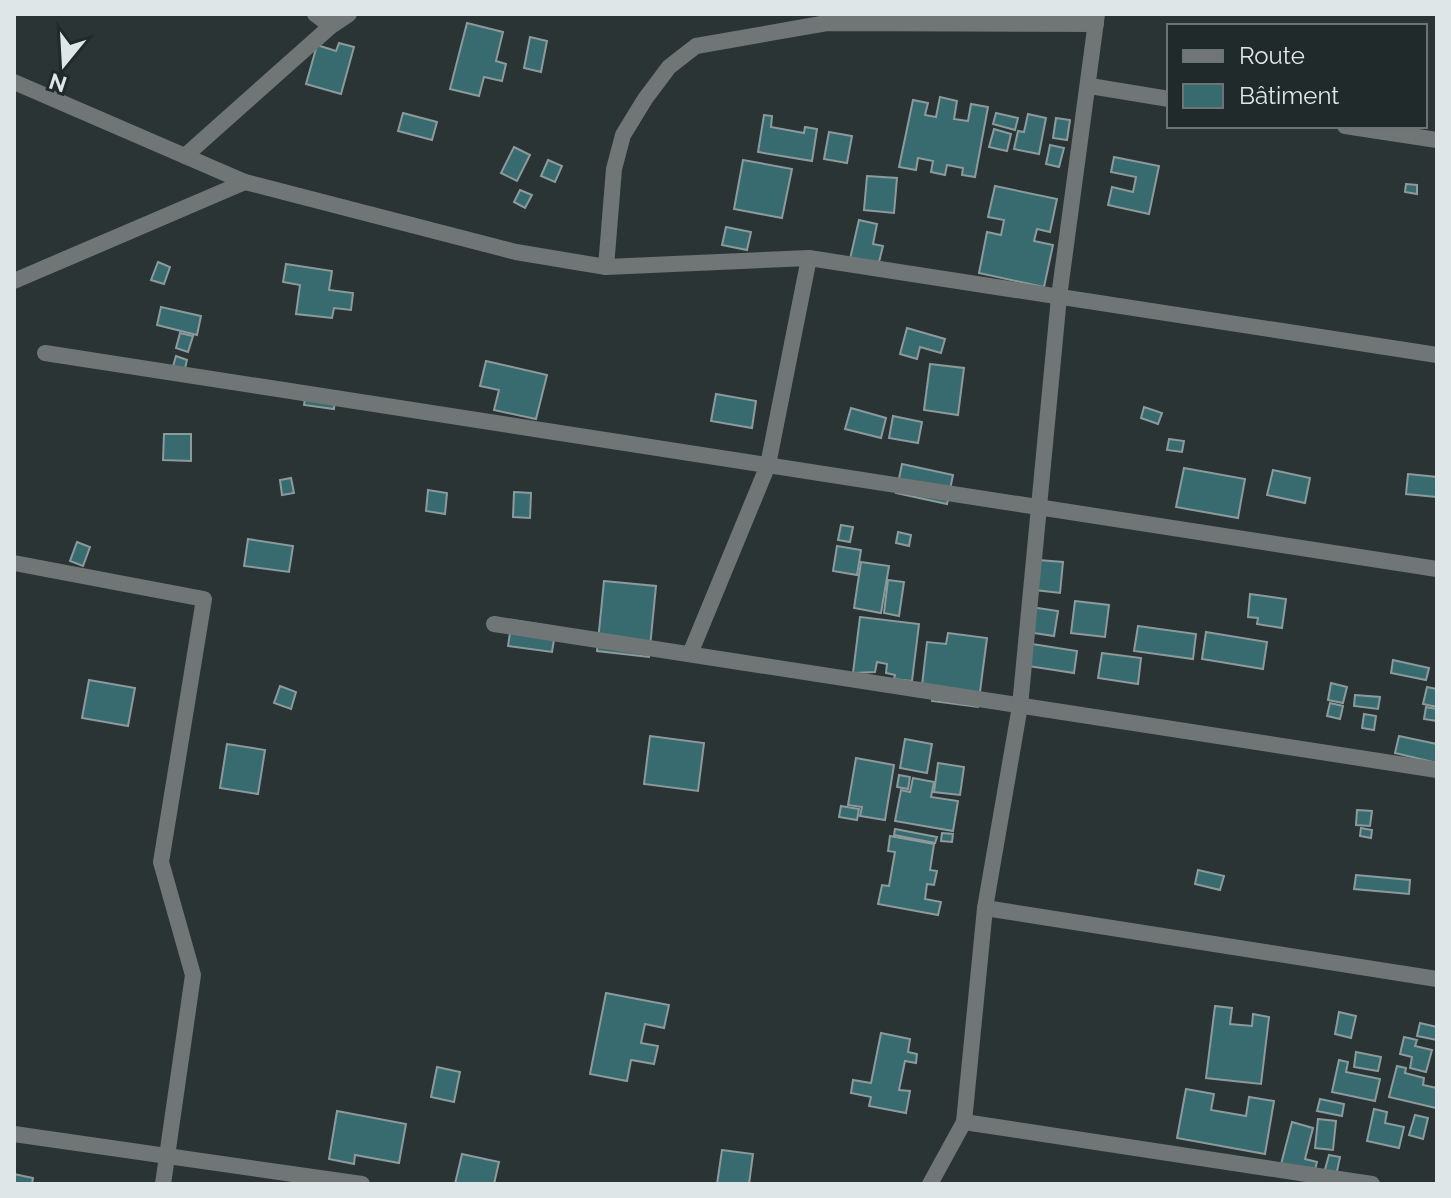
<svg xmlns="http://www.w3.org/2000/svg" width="1451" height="1198" font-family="Raleway,sans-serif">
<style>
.building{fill:#376b70;stroke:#8d9a9b;stroke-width:2}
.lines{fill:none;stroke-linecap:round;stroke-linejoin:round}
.minor{stroke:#707576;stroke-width:16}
</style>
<rect width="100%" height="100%" fill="#2a3435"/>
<g class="building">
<path d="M467,23L503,32L496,61L506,64L502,81L484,77L479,96L450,89Z"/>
<path d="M530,37L547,41L541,72L524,68Z"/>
<path d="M339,43L354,47L341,94L306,84L317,45L336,51Z"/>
<path d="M940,97L957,101L954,119L968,121L971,104L988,107L975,177L962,175L963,168L947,165L945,175L931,172L933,161L918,158L916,170L899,167L913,100L928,103L925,115L936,117Z"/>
<path d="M403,113L437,122L432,140L398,131Z"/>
<path d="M996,113L1018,118L1015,130L993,124Z"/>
<path d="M1028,114L1046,118L1039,154L1014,149L1018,131L1024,132Z"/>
<path d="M764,115L772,116L771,127L804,133L805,127L817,129L812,161L758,152Z"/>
<path d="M1056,118L1070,120L1067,140L1053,138Z"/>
<path d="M994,129L1011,134L1007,151L989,147Z"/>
<path d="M829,132L852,136L847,163L824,159Z"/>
<path d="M1050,145L1064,148L1059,167L1046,164Z"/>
<path d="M514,147L530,155L517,181L501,173Z"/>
<path d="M1114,157L1159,166L1149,214L1108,205L1112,187L1133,192L1136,177L1111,172Z"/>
<path d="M548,160L562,166L555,182L541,176Z"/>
<path d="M743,160L792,169L782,218L734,209Z"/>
<path d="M867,176L897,178L894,213L864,210Z"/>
<path d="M1406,184L1417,185V194L1405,192Z"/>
<path d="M995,186L1057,199L1050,232L1037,229L1034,241L1053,245L1044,287L979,273L987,232L1001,235L1004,220L988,217Z"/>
<path d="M520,190L532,195L525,208L514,202Z"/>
<path d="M859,220L877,224L873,244L883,246L878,266L850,259Z"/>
<path d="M726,227L751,232L747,250L722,245Z"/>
<path d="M158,262L170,267L164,284L151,280Z"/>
<path d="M286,264L332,271L329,290L353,293L351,310L334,308L332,318L296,314L300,285L283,282Z"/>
<path d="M161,307L201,316L197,335L157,325Z"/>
<path d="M907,328L945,339L941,353L920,347L917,359L900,354Z"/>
<path d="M180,333L193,336L188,352L176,348Z"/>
<path d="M176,356L187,360L183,377L171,373Z"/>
<path d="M486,361L547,375L536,419L494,410L499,390L480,386Z"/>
<path d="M930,364L964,368L958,415L924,410Z"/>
<path d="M306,392L335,396L334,409L304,405Z"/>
<path d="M716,394L756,401L752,428L711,421Z"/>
<path d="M1144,407L1162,413L1158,424L1141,418Z"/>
<path d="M851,408L886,418L881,438L845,429Z"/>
<path d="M893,416L922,422L918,443L889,438Z"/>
<path d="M164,434H191V461L163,460Z"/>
<path d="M1169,439L1184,441L1182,452L1167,450Z"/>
<path d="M902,464L953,475L947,504L896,493Z"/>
<path d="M1184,468L1245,479L1238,518L1176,507Z"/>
<path d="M1273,470L1310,478L1305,503L1267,495Z"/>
<path d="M1408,474L1437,477L1436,497L1406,494Z"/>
<path d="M291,478L294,493L282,495L280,480Z"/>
<path d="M428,490L447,493L445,514L426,511Z"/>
<path d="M514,492L531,493L530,518L513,517Z"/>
<path d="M841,525L853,527L850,542L838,540Z"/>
<path d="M898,532L911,535L909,546L896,543Z"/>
<path d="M248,539L293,546L289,572L244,566Z"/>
<path d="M77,542L90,547L83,566L70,561Z"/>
<path d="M837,546L861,550L857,575L833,571Z"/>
<path d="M1038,560L1063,562L1060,593L1035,590Z"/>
<path d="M861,562L889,566L881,613L854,608Z"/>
<path d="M888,580L904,582L899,616L884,613Z"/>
<path d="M604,581L656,586L649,657L597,651Z"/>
<path d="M1250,594L1286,599L1282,628L1257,624L1258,618L1248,617Z"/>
<path d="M1075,601L1109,605L1105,637L1071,633Z"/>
<path d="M1031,607L1058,611L1054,636L1027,632Z"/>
<path d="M860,617L919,624L912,681L894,679L895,675L886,673L887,664L877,662L875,672L853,673Z"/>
<path d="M512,620L556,627L552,652L508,646Z"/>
<path d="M1138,626L1196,634L1193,659L1134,651Z"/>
<path d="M1206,632L1267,642L1263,669L1202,659Z"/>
<path d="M948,633L987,638L978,707L932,701L933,696L921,694L927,642L946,644Z"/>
<path d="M1032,644L1077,651L1074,673L1028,666Z"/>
<path d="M1102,653L1141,658L1138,684L1098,678Z"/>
<path d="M1393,660L1429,668L1426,680L1391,673Z"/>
<path d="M89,680L135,688L128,726L82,718Z"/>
<path d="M1331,683L1347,687L1343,703L1328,700Z"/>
<path d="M280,686L296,692L291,709L274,703Z"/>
<path d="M1427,687L1437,689V707L1423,704Z"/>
<path d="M1355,695L1380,697L1378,709L1354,706Z"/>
<path d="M1330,703L1343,706L1340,719L1327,716Z"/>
<path d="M1426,707L1437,709V721L1424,719Z"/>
<path d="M1364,714L1376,716L1374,730L1362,728Z"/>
<path d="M650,736L704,743L698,791L644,784Z"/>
<path d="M1399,736L1437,744V763L1395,753Z"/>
<path d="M905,739L932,744L927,773L900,768Z"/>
<path d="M227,744L265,750L258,794L220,788Z"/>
<path d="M856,758L894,765L885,820L860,816L862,807L848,805Z"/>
<path d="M938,763L964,767L960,795L934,792Z"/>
<path d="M899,775L910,777L908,789L897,787Z"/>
<path d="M913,778L934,782L931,797L958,801L953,831L895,821L901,790L910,792Z"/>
<path d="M841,806L859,809L857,820L839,817Z"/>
<path d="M1357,810L1372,811L1370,826L1356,825Z"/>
<path d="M1361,828L1372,830L1371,838L1360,836Z"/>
<path d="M895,829L937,837L935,843L894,835Z"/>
<path d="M942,833L953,834L952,842L941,841Z"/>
<path d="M890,836L934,844L930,870L937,871L934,885L927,884L925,899L941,902L938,915L878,904L882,885L889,886L895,852L888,851Z"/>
<path d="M1198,870L1224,876L1220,890L1195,884Z"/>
<path d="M1356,875L1410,880L1409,894L1354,889Z"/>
<path d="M606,993L669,1005L664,1028L645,1024L641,1043L658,1046L654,1064L631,1060L627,1081L590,1074Z"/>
<path d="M1215,1006L1232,1008L1230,1024L1252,1026L1253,1014L1269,1017L1261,1084L1206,1078Z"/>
<path d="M1339,1012L1356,1016L1351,1038L1335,1034Z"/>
<path d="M1420,1023L1437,1027V1040L1417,1036Z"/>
<path d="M881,1033L910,1039L908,1052L917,1054L916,1063L905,1061L899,1090L910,1091L906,1113L869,1106L871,1097L851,1093L853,1080L871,1083Z"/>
<path d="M1404,1037L1417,1040L1415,1046L1432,1050L1426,1072L1410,1068L1412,1057L1400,1054Z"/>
<path d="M1356,1052L1381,1057L1378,1071L1354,1067Z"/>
<path d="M1339,1060L1348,1062L1346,1072L1380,1079L1375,1101L1332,1092Z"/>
<path d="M1397,1066L1406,1068L1405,1073L1424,1078L1423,1085L1437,1088L1436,1108L1389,1097Z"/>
<path d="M437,1067L460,1072L454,1102L431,1097Z"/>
<path d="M1186,1089L1214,1094L1211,1110L1246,1116L1249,1097L1274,1101L1265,1154L1177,1138Z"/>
<path d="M1320,1099L1344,1104L1342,1116L1317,1111Z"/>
<path d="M1374,1109L1387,1112L1385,1123L1404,1127L1399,1148L1367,1141Z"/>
<path d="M337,1111L406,1124L399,1163L355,1155L354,1164L329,1159Z"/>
<path d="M1415,1115L1428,1118L1423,1139L1409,1135Z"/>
<path d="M1318,1119L1336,1121L1333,1150L1315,1148Z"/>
<path d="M1292,1122L1313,1128L1305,1159L1317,1162L1313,1177L1280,1168Z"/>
<path d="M722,1150L753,1154L749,1184H717Z"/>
<path d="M462,1154L499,1162L494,1184H455Z"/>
<path d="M1329,1155L1340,1157L1336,1176L1324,1173Z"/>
<path d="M14,1174L33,1178L32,1184H14Z"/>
</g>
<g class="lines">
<g class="minor">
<path d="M315,14L331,26"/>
<path d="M14,82L245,182L516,252L606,267L809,258L1437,355"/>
<path d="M1090,86L1169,99"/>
<path d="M1345,126L1437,140"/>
<path d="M185,156L331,26L349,14"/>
<path d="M606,267L614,169L623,135L645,99L669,67L696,46L827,23L1096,24"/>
<path d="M14,281L245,182"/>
<path d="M45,353L1437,569"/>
<path d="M14,563L204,599L161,862L193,975L163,1184"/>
<path d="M494,624L1437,770"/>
<path d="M690,654L768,465L809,258"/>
<path d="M985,908L1437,979"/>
<path d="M964,1122L1372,1184"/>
<path d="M14,1134L362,1184"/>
<path d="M930,1184L964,1122L985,908L1020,706L1059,297L1097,14"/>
</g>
</g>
<rect width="1451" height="1198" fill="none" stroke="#dfe6e7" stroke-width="32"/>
<rect x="1167" y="24" width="260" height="104" fill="#202a2b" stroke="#6c7576" stroke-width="2"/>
<rect x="1183" y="50" width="40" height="12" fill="#707576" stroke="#6c7576" stroke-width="2"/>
<text x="1239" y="64" font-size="24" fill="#dfe6e7">Route</text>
<rect x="1183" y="84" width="40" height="24" fill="#376b70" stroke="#6c7576" stroke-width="2"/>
<text x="1239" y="104" font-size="24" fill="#dfe6e7">Bâtiment</text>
<g transform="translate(64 64) rotate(198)" stroke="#202a2b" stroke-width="6" paint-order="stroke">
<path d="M0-6L14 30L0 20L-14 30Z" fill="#dfe6e7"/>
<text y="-12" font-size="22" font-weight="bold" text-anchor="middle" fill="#dfe6e7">N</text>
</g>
</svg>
